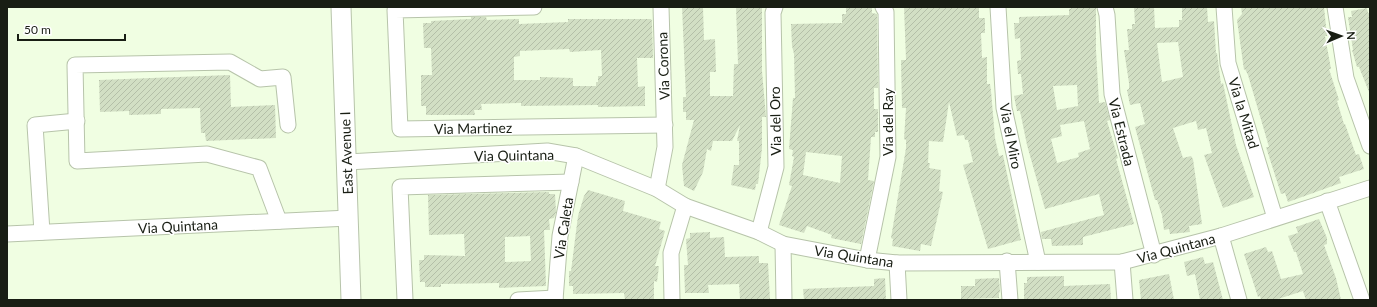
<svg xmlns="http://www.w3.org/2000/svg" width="1377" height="307" font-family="Lato,sans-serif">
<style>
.building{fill:url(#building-hatch);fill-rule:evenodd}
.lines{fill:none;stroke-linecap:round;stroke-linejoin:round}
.minor-casing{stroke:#b7c4aa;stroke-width:17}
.major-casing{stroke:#b7c4aa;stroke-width:21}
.minor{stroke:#fff;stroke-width:15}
.major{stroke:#fff;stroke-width:19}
.labels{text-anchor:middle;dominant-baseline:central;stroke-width:3;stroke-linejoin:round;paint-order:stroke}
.street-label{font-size:14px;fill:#191e14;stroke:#fff}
</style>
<defs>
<pattern id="building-hatch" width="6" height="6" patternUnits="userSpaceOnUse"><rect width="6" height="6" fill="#d2dfc4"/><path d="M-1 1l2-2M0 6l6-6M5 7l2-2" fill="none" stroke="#b4bfa8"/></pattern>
</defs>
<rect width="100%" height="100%" fill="#f0fee2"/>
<g class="building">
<path d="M682,7H703L704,40L715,39L716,72H710V96H733L734,64H738L736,7H762V71L766,117H762V148L758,184H756L755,190L731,185L734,165H739V141H737L740,125L732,141H713L711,151L707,149L703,172L694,191L684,186L682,165L694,120H686V112H683V97H686Z"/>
<path d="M846,7H872V13L877,14L878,88H874V109H878V132H875V137H871L868,180L874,181L861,244L831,238L832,235L807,226L804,233L779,225L792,186L789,185L794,157L792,156L793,150L789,149L793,98H795L794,54L792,46L791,24L842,23V14H846ZM806,152L842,156L840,183L803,175Z"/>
<path d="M904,7H979V18H985V33H981L982,58L987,57V84H990L991,91L995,138L999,156L1003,155L1021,240L988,249L963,165L973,162L968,140H965L964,135L957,136L949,102L943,142L929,141L928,163H930L929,168L941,170L939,191L943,192L931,246L921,244L920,251L892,246L893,239L891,238L906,148V140L904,139L906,108H902L901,60H906Z"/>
<path d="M1075,7L1096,8V50L1099,103L1105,102L1110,120L1107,121L1118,158L1116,159L1134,224L1083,237V245L1052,246L1051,239H1042L1041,232L1104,215L1099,194L1045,209L1027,145L1020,111H1017L1014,96L1023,94L1021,74H1018L1017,61L1021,60L1020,38L1015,39L1014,23H1019V17L1069,15V9ZM1077,85L1078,106L1057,110L1053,86ZM1084,121L1090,149L1078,153L1079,157L1057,163L1051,139L1062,136L1060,125Z"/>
<path d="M1134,7H1154L1155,28L1179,27V20H1182V7H1207L1208,22L1214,21L1216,53H1217L1221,84L1223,83L1236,145L1254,197L1223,208L1204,155L1212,153L1206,128L1198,130L1196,121L1173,128L1183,158L1191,156L1193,159L1202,224L1189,226L1190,232L1170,234L1169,229L1164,230L1162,215L1157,200H1155L1135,127L1145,124L1140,103L1130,105L1127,90L1129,89V83L1124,50H1129L1127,29H1132V24H1135ZM1178,42L1183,77L1162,82L1157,43Z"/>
<path d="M1241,7H1324L1327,36H1325L1331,69H1329L1339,100L1337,101L1344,124H1345L1356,155L1359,154L1364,169L1339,177L1341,183L1288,202L1285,193L1281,194L1266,147H1269L1248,75L1245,69L1244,70L1237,20L1242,14Z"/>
<path d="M1367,8L1368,13H1370L1369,92L1359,67H1357L1352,50H1353L1348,17H1352L1351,11Z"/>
<path d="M471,17H486L487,20L519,19V24L568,22V19H651L652,21L653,58H637L638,87L645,86V106L598,107V105L521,106V103L481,104L482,110H474L475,115H426V106H421V75H432L431,48H424L423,23H431V21L471,19ZM569,49L570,52L601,50L602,76H598V82H596V86H573V78L540,77V80H514V57L520,56V51Z"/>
<path d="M230,75L231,107L275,105L276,138L206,141L205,133H201L200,108L161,109V114L129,115V111L100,112L99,80Z"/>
<path d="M588,190L625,201L623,211L661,222L659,229L665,231L655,266H659L657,282L654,281V300H625L624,293L573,294V286H569V271H571L578,216L584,196Z"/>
<path d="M549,192V194H555L556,212L554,218L549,219L550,230H544L546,286L499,288V283L441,284V287H425V282H420L419,260H424V255L465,256L464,234L429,235L428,195ZM530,236L531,261L505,262V237Z"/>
<path d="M1319,219L1327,238V244L1324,245L1336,278L1341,300H1306L1303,291L1275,300H1261L1260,296L1258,297L1244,254L1266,247L1268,252L1272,251L1281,279L1303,274L1296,252H1294L1288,236L1298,233L1296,227Z"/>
<path d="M710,232V238L724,237L725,257L759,256V263H768L770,300H740L739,284L708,285L709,293H685L684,265H688L686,239L690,238V233Z"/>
<path d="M1203,257L1205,264L1213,262L1223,300H1200L1195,274L1187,276L1184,262Z"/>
<path d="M1169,274L1174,300H1141L1139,280Z"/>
<path d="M1064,276V286L1110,284L1111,300L1024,299V283H1027V277Z"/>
<path d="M885,278L886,300H804L803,289L874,286V279Z"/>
<path d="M999,278L1000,292L999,293V298L961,299V286H975V279Z"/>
</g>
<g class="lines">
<g class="minor-casing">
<g id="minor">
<path d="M534,7L395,10L400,129L665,125"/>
<path d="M998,7L1004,108L1038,262"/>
<path d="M1105,7L1107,15L1112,94L1154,255"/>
<path d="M1224,7L1228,63L1275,218"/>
<path d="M1335,7L1346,78L1370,146"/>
<path d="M347,162L547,151L576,156L657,189L685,206L759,232L783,244L867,260L897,263L1122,262L1221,236L1370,188"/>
<path d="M657,189L665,147L661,7"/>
<path d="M1327,201L1362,300"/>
<path d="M279,221L259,168L207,154L77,161L75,65L230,62L260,79L283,77L288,125"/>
<path d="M42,232L35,125L77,121"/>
<path d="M759,232L776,167L773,13L775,7"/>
<path d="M7,234L349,218"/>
<path d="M1221,236L1239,300"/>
<path d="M783,244L784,300"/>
<path d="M867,260L888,157L886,12L883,7"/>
<path d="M1007,261L1010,300"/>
<path d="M1122,262L1125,300"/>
<path d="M897,263L899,300"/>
<path d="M405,300L400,187L571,182"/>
<path d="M518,300L555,298"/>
<path d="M555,300L560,236L576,156"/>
<path d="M672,300L671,253L685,206"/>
</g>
</g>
<g class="major-casing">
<path id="major" d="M341,7L351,300"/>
</g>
<use href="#minor" class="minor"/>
<use href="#major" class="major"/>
</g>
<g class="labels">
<g class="street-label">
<text transform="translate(663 66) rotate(-92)">Via Corona</text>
<text transform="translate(1244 113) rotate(73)">Via la Mitad</text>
<text transform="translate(775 121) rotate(-91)">Via del Oro</text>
<text transform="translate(887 122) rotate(-90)">Via del Ray</text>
<text transform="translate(473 128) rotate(-1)">Via Martinez</text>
<text transform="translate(1122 132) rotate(76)">Via Estrada</text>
<text transform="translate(1011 136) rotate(79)">Via el Miro</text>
<text transform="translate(346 153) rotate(-92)">East Avenue I</text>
<text transform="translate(514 155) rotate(-1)">Via Quintana</text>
<text transform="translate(178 226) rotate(-3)">Via Quintana</text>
<text transform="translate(563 228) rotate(-81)">Via Caleta</text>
<text transform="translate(1176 248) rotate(-15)">Via Quintana</text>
<text transform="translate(854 256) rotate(9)">Via Quintana</text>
</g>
</g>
<rect width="1377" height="307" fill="none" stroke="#191e14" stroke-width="16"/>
<g transform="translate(1341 36) rotate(88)" stroke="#ffffff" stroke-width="3" paint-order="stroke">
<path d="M0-3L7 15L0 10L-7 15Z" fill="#191e14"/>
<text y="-6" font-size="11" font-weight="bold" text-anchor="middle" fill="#191e14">N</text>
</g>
<path d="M18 34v6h107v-6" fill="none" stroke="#191e14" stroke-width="2"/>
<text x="24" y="34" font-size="12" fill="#191e14" stroke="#ffffff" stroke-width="3" paint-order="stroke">50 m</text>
</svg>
